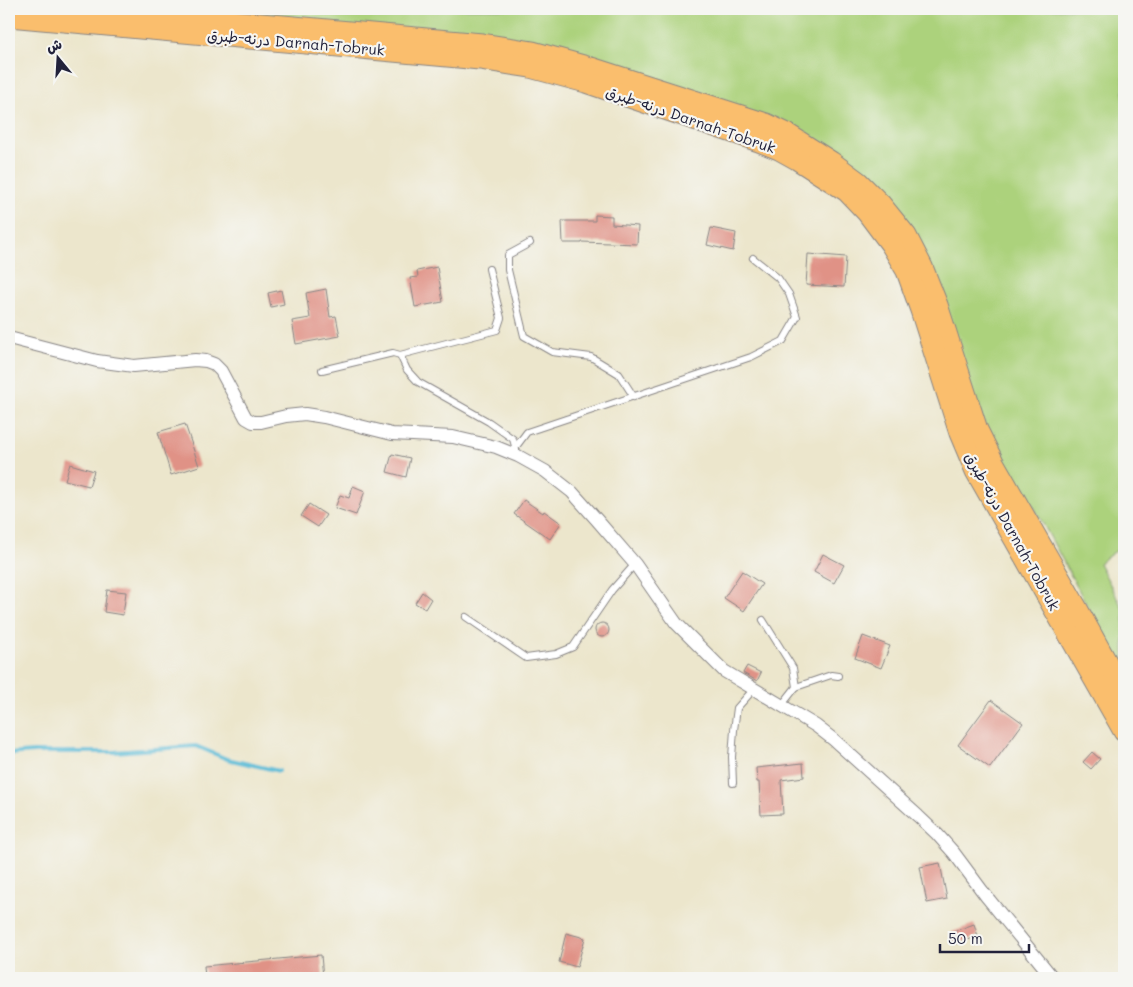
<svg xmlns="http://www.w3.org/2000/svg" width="1133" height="987" font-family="Mali,'Playpen Sans Arabic',sans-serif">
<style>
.green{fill:#acd27b;stroke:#677a5b}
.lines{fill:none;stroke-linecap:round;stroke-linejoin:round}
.stream{stroke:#57bad5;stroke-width:4}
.building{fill:#e09286}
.service-casing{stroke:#878484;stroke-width:8}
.minor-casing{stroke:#878484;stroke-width:14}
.trunk-casing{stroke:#878484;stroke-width:23}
.service{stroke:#fff;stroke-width:6}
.minor{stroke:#fff;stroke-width:12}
.trunk{stroke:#fabe6d;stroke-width:21}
.labels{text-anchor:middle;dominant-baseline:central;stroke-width:4.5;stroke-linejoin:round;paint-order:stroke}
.street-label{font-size:15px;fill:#22223b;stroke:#f6f6f2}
</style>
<rect width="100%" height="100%" fill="#f6f6f2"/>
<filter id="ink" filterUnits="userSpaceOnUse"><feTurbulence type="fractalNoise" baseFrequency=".02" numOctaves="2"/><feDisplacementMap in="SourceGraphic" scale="10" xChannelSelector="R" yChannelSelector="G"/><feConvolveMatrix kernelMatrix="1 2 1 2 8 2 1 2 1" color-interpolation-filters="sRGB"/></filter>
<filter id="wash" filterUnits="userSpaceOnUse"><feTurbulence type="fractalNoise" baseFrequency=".0096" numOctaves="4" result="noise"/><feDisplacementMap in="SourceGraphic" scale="20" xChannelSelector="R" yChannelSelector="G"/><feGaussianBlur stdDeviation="1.12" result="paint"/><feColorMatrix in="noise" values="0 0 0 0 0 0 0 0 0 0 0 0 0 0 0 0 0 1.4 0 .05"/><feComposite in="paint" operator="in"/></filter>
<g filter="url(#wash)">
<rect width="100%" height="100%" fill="#ece6cc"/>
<path class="green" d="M141,9H1124V545L1099,563L1124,611V674L1034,507L998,458L903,218L867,174L825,144L784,123L584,63Z"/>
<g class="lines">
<path class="stream" d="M9,754L34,752H114L196,746L227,759L279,771"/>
</g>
<g id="blocks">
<g class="building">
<path d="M595,215L612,216V224L638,226L637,244L582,242V243H563L562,221H595Z"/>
<path d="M711,228L736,233L733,251L707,245Z"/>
<path d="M808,254L846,257L844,287L806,285Z"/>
<path d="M437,267L443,302L415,307L410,278L418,277L417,271Z"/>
<path d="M326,289L330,317L336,316L340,336L296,344L292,321L310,318L306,293Z"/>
<path d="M281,290L284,304L271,307L268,293Z"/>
<path d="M185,424L199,466L171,475L158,432Z"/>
<path d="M392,454L410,458L406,477L387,472Z"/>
<path d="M70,464L94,471L89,486L65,480Z"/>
<path d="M353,486L365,491L356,515L335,508L340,495L349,498Z"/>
<path d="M524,500L543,513L544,511L561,523L550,539L514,514Z"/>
<path d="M309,504L326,515L318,527L301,516Z"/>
<path d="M823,554L844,565L834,583L814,572Z"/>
<path d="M742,571L762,584L744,611L724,598Z"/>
<path d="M107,590L126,592L123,615L104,612Z"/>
<path d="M422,592L431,599L425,609L415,603Z"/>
<circle cx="602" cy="630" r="7"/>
<path d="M863,636L890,646L881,668L855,658Z"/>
<path d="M747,666L761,673L757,681L743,673Z"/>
<path d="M991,700L1023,723L990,768L958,745Z"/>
<path d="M1092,752L1100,759L1091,769L1083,762Z"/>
<path d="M803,763L804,777L781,780L783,814L761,815L759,782H757L756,768Z"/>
<path d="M940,863L947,899L927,903L920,867Z"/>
<path d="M974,924L978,936L956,944L952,932Z"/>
<path d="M566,933L585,938L577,967L559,962Z"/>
<path d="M321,955L323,978H205L204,966Z"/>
</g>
</g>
</g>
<g filter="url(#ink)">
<use href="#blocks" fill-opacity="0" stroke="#878484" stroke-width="1"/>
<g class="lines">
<g class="service-casing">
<g id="service">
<path d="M530,243L508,255V270L524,336L552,352L591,357L619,374L634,397"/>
<path d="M400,355L497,330L501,318L489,269"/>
<path d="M322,370L393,353L400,355L407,370L418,382L489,422L513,439L516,450"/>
<path d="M515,448L527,432L751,357L783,341L797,317L789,294L778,278L753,258"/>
<path d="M466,617L526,658L556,654L573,647L612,590L635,564"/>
<path d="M763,620L793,668L796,687L781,706"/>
<path d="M796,687L831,675L838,676"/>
<path d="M733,783L732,757L734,730L737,708L754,689"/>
</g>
</g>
<g class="minor-casing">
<path id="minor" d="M9,338L97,361L119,364L134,366L195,360L206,361L214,364L221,371L246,418L253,422H261L286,416L305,414L324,417L392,434L453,437L496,447L518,456L545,471L572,492L597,520L635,564L676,623L724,671L816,726L834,740L918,816L937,834L954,853L986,896L1053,978"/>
</g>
<g class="trunk-casing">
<g id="trunk">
<path d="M96,9L482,44L533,52L591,68L766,124L787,134L831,162L858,182L881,205L906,236L922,267L937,305L977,430L993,462L1017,504L1076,607L1124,694"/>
<path d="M9,16L480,59L530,67L586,82L759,141L779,149L797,159L847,191L867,212L891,244L907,271L921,310L960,433L976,471L1124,731"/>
</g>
</g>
<use href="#service" class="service"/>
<use href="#minor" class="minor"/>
<use href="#trunk" class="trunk"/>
</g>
</g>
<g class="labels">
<g class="street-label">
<text transform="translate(296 42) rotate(5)">درنه-طبرق Darnah-Tobruk</text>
<text transform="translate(691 119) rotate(19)">درنه-طبرق Darnah-Tobruk</text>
<text transform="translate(1013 531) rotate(61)">درنه-طبرق Darnah-Tobruk</text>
</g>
</g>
<rect width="1133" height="987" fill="none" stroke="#f6f6f2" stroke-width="30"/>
<g transform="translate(58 58) rotate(342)" stroke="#f6f6f2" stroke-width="4" paint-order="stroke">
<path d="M0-4L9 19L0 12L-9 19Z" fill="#22223b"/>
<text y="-8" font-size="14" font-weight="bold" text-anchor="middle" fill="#22223b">ش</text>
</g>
<path d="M940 944v8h89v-8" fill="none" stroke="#22223b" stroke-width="2.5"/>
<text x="948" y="944" font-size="15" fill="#22223b" stroke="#f6f6f2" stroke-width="4" paint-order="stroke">50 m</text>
</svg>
